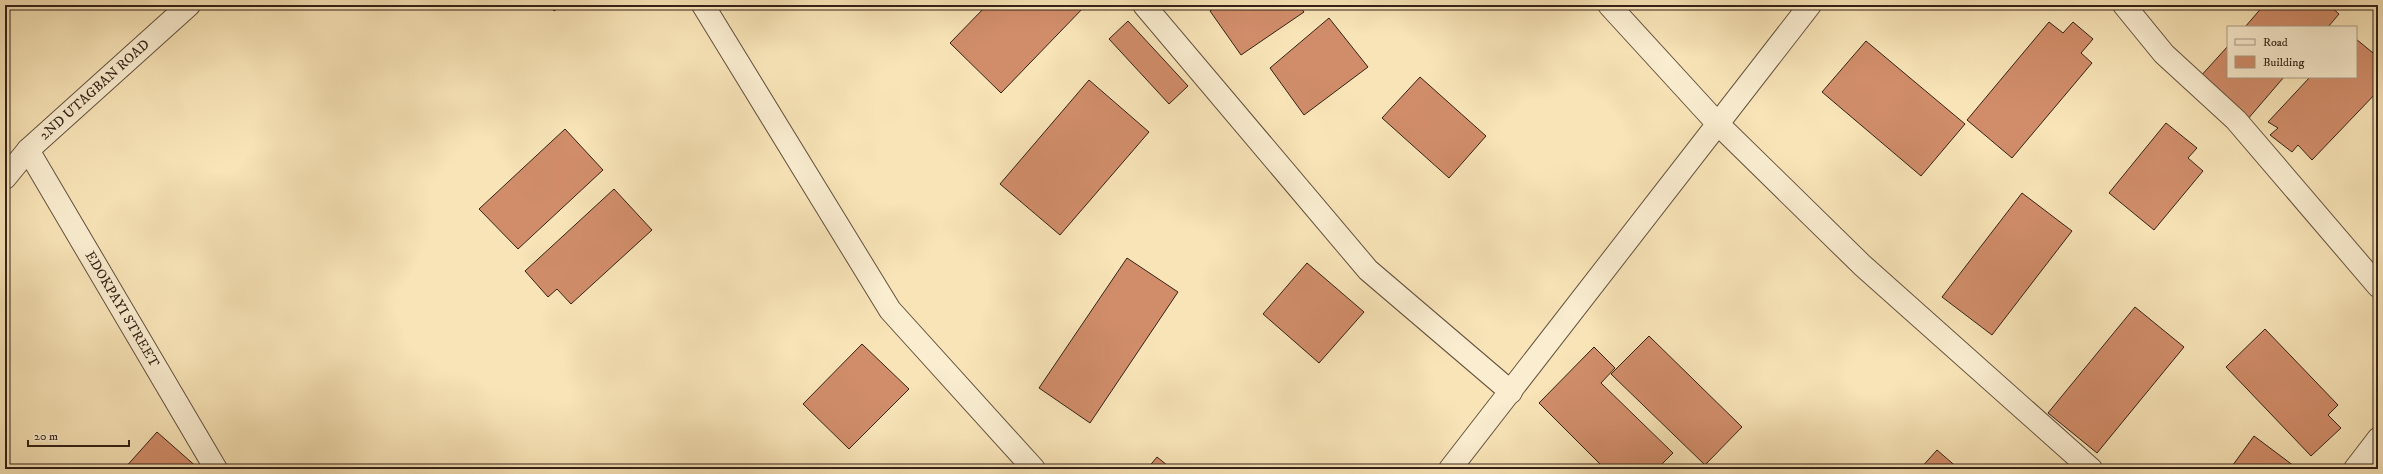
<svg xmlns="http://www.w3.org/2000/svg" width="2383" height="474" font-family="'IM FELL DW Pica',serif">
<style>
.building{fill:#d18d6a;stroke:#342217}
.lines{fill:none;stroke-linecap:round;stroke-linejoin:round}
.minor-casing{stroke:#65523f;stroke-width:24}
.minor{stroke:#faedd0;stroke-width:22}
.labels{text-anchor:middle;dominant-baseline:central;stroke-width:4;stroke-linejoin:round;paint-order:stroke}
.street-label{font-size:14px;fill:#342217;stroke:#faedd0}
</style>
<rect width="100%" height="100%" fill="#f8e4b7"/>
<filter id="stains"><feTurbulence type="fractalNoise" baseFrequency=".005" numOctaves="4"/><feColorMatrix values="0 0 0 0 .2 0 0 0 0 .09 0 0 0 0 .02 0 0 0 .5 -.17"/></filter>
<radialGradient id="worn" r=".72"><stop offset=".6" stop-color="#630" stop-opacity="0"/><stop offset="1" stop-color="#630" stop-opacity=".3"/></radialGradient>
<g class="building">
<path d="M550,5H563L554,11Z"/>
<path d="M987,5H1086L1001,93L950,43Z"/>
<path d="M1219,5H1299L1304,12L1241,55L1210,11Z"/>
<path d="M2264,5H2329L2339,14L2328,27H2245Z"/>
<path d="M1329,18L1368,67L1304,115L1270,68Z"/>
<path d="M1128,21L1188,86L1169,104L1109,39Z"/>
<path d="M2049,22L2063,33L2073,22L2093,39L2081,53L2092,63L2012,158L1967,120Z"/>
<path d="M2356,39L2378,57V91L2312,160L2298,145L2292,152L2270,135L2278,128L2268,122L2310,77H2356Z"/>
<path d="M1866,41L1965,124L1921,176L1822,92Z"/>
<path d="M2228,46V77H2284L2247,120L2199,78Z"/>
<path d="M1420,77L1486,136L1449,178L1382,118Z"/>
<path d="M1089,80L1149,132L1060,235L1000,184Z"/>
<path d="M2166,123L2197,148L2188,158L2203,171L2154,230L2109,193Z"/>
<path d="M565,129L603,170L518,249L479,209Z"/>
<path d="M614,189L652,230L571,304L557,289L548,297L525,271Z"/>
<path d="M2022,193L2072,231L1992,335L1942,297Z"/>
<path d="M1127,258L1178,292L1090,423L1039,388Z"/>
<path d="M1307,263L1364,312L1319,363L1263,314Z"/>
<path d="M2135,307L2184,347L2097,453L2048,413Z"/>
<path d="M2265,329L2338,405L2328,415L2341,428L2311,456L2226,367Z"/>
<path d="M1649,336L1742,427L1705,465L1611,374Z"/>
<path d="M862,344L909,389L849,449L803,404Z"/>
<path d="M1594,347L1615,368L1601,383L1673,453L1657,469H1605L1539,403Z"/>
<path d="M157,432L199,469H124Z"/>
<path d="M2254,436L2298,469H2230Z"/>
<path d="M1937,450L1959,469H1920Z"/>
<path d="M1157,457L1172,469H1147Z"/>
</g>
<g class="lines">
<g class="minor-casing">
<g id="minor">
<path d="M703,5L890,310L1034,469"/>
<path d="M1144,5L1368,270L1511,392"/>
<path d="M1609,5L1717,123L1862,265L2091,469"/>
<path d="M2124,5L2164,54L2236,120L2378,286"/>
<path id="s1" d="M28,150L216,469"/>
<path id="s2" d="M5,178L28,150L189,5"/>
<path d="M1450,469L1810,5"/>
<path d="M2355,469L2378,439"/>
</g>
</g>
<use href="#minor" class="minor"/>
</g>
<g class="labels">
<g class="street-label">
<text stroke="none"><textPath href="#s2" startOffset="126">2ND UTAGBAN ROAD</textPath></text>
<text stroke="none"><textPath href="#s1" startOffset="185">EDOKPAYI STREET</textPath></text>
</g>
</g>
<rect width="2383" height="474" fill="none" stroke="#f8e4b7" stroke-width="20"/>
<rect x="6" y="6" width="2371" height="462" fill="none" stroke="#342217" stroke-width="2"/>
<rect x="10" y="10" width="2363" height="454" fill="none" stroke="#342217"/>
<rect x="2227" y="26" width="130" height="52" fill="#faedd0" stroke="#ab9c86"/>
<rect x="2235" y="39" width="20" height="6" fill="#faedd0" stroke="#ab9c86"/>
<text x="2263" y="46" font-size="12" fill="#342217">Road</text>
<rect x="2235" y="56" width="20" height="12" fill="#d18d6a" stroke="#ab9c86"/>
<text x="2263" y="66" font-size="12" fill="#342217">Building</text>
<path d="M28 440v6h101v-6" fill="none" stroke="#342217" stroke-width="2"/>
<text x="34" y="440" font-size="12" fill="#342217" stroke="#faedd0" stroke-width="3" paint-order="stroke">20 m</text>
<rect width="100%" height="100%" filter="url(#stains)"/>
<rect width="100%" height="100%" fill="url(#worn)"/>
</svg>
